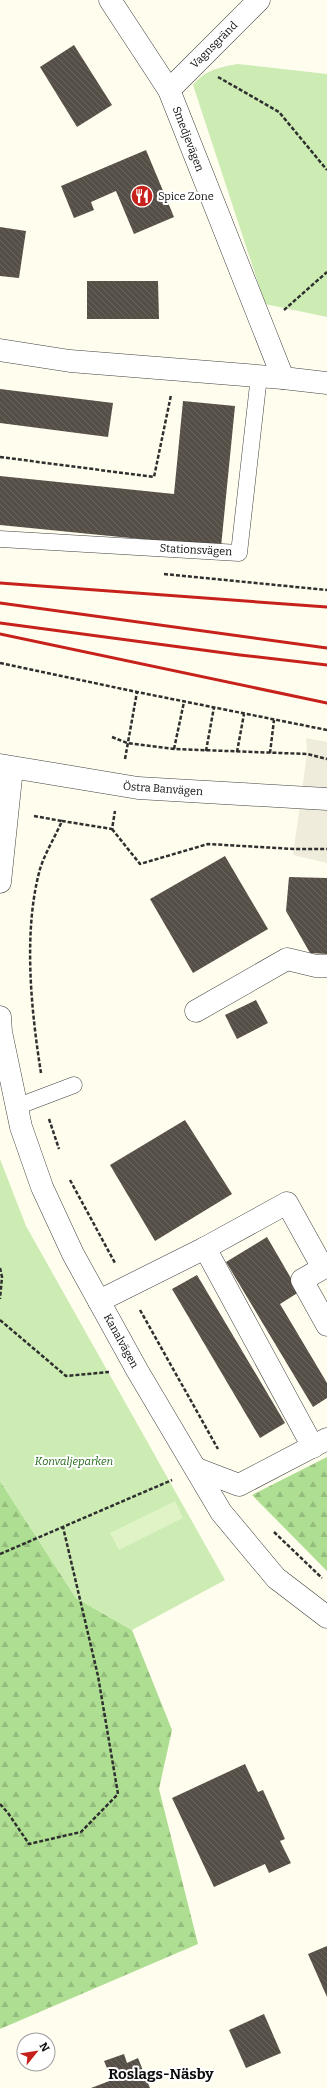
<svg xmlns="http://www.w3.org/2000/svg" width="327" height="2088" font-family="Bitter,serif">
<style>
.forest{fill:url(#forest-firs)}
.park{fill:#ccecb4}
.pitch{fill:#e0f3c6}
.plaza{fill:#f0ecdb}
.building{fill:url(#building-back-hatch)}
.lines{fill:none;stroke-linecap:round;stroke-linejoin:round}
.service-casing{stroke:#404040;stroke-width:17}
.minor-casing{stroke:#404040;stroke-width:23}
.path{stroke:#2f2f2f;stroke-width:2.5;stroke-dasharray:4 2;stroke-linecap:butt}
.service{stroke:#fff;stroke-width:16}
.minor{stroke:#fff;stroke-width:22}
.rail{stroke:#c7211b;stroke-width:3}
.labels{text-anchor:middle;dominant-baseline:central;stroke-width:4;stroke-linejoin:round;paint-order:stroke}
.street-label{font-size:11px;fill:#0d0d0d;stroke:#fff}
.poi-label{font-size:11px;fill:#0d0d0d;stroke:#fff;text-anchor:start}
.park-label{font-size:11px;font-style:italic;fill:#236919;stroke:#fff}
.district-label{font-size:15px;font-weight:bold;fill:#0d0d0d;stroke:#fff}
</style>
<defs>
<pattern id="forest-firs" width="22" height="20" patternUnits="userSpaceOnUse"><rect width="22" height="20" fill="#aede92"/><path d="M5 1l3.5 6h-7zM16 11l3.5 6h-7z" fill="#94bd7d"/></pattern>
<pattern id="building-back-hatch" width="6" height="6" patternUnits="userSpaceOnUse"><rect width="6" height="6" fill="#564f48"/><path d="M-1 5l2 2M0 0l6 6M5-1l2 2" fill="none" stroke="#69645e"/></pattern>
</defs>
<rect width="100%" height="100%" fill="#fffded"/>
<g class="forest">
<path d="M327,1457V1571L252,1495Z"/>
<path d="M0,1481L76,1598L132,1630L172,1730L159,1789L198,1944L0,2029Z"/>
</g>
<g class="park">
<path d="M238,64L327,74V317L265,304L193,85C205,70 220,67 238,64Z"/>
<path d="M0,1159L26,1226L225,1580L132,1630L76,1598L0,1481Z"/>
</g>
<path class="pitch" d="M175,1501L183,1518L119,1550L110,1533Z"/>
<path class="plaza" d="M306,738L327,742V863L293,855L307,754Z"/>
<g class="building">
<path d="M74,45L112,105L77,127L40,67Z"/>
<path d="M146,150L174,217L134,234L116,191L91,202L94,210L74,218L61,186Z"/>
<path d="M0,227L26,231L19,278L0,276Z"/>
<path d="M87,281H158L159,319H87Z"/>
<path d="M0,389L113,403L108,437L0,423Z"/>
<path d="M183,401L235,406L221,547L0,525V476L174,494Z"/>
<path d="M225,856L268,929L193,973L150,899Z"/>
<path d="M289,877L327,878V954L310,953L286,911Z"/>
<path d="M256,1000L268,1023L237,1039L225,1015Z"/>
<path d="M185,1120L232,1194L155,1241L110,1165Z"/>
<path d="M267,1237L299,1292L280,1304L327,1383V1398L313,1407L226,1262Z"/>
<path d="M197,1275L285,1423L260,1438L172,1289Z"/>
<path d="M245,1764L258,1792L263,1790L285,1839L280,1841L291,1863L269,1873L265,1864L214,1887L172,1798Z"/>
<path d="M327,1946V1997L308,1954Z"/>
<path d="M264,2014L281,2053L246,2068L229,2030Z"/>
<path d="M124,2054L127,2063L138,2058L150,2088H91L112,2080L104,2061Z"/>
</g>
<g class="lines">
<g class="service-casing">
<g id="service">
<path d="M0,539L239,553L259,376"/>
<path d="M16,1107L74,1085"/>
</g>
</g>
<g class="minor-casing">
<g id="minor">
<path d="M110,0L169,90L283,378"/>
<path d="M169,90L259,0"/>
<path d="M0,350L70,361L283,378L327,383"/>
<path d="M0,765L138,788L327,799"/>
<path d="M0,882L12,768"/>
<path d="M196,1011L287,959L316,966H327"/>
<path d="M0,1017L1,1032L21,1127L42,1187L73,1254L137,1370L221,1512L276,1578L327,1617"/>
<path d="M99,1301L205,1248"/>
<path d="M313,1447L205,1248L287,1203L323,1268L302,1280L327,1325"/>
<path d="M197,1469L239,1485L327,1439"/>
</g>
</g>
<g class="path">
<path d="M218,77L279,112L327,170"/>
<path d="M284,310L327,272"/>
<path d="M0,457L154,477L171,395"/>
<path d="M164,574L327,590"/>
<path d="M0,663L137,692L327,730"/>
<path d="M112,737L127,743L174,749L307,754L327,759"/>
<path d="M174,749L184,702"/>
<path d="M206,751L214,707"/>
<path d="M237,752L244,714"/>
<path d="M270,753L274,720"/>
<path d="M125,759L137,692"/>
<path d="M34,816L62,821"/>
<path d="M112,829L140,864L208,844L294,849H327"/>
<path d="M41,1073C31,1010 23,931 40,869C45,853 55,837 62,821L112,829L115,811"/>
<path d="M49,1119L59,1149"/>
<path d="M70,1180L115,1263"/>
<path d="M0,1268L2,1277L0,1299"/>
<path d="M140,1310L218,1449"/>
<path d="M0,1320L66,1376L109,1372"/>
<path d="M274,1532L322,1578"/>
<path d="M0,1554L172,1480"/>
<path d="M0,1804L8,1813L29,1844L81,1832L118,1794L98,1676L63,1527"/>
</g>
<use href="#service" class="service"/>
<use href="#minor" class="minor"/>
<g class="rail">
<path d="M0,583L327,607"/>
<path d="M0,603L327,648"/>
<path d="M0,623L240,655L327,665"/>
<path d="M0,634L327,703"/>
</g>
</g>
<defs>
<g id="restaurant-disc" transform="scale(1.15)"><circle r="9.5" fill="#c7211b" stroke="#fff"/><path d="M-5-6h1v4h1v-4h1v4h1v-4h1v5L-1.5 .5V6h-2V.5L-5-1ZM5-6V6H3V1.5H1.5Q1.5-4 5-6Z" fill="#fff"/></g>
</defs>
<g fill-rule="evenodd">
<use href="#restaurant-disc" x="142" y="196"/>
</g>
<g class="labels">
<g class="street-label">
<text transform="translate(214 45) rotate(-45)">Vagnsgränd</text>
<text transform="translate(188 139) rotate(69)">Smedjevägen</text>
<text transform="translate(196 550) rotate(3)">Stationsvägen</text>
<text transform="translate(163 789) rotate(4)">Östra Banvägen</text>
<text transform="translate(121 1341) rotate(61)">Kanalvägen</text>
</g>
<g class="poi-label">
<text x="158" y="196">Spice Zone</text>
</g>
<g class="park-label">
<text x="74" y="1461">Konvaljeparken</text>
</g>
<g class="district-label">
<text x="161" y="2074">Roslags-Näsby</text>
</g>
</g>
<g transform="translate(36 2052) rotate(60)"><circle r="19" fill="#ffffff" stroke="#9e9e9e"/>
<path d="M0-3L7 15L0 10L-7 15Z" fill="#c7211b"/>
<text y="-6" font-size="11" font-weight="bold" text-anchor="middle" fill="#0d0d0d">N</text>
</g>
</svg>
